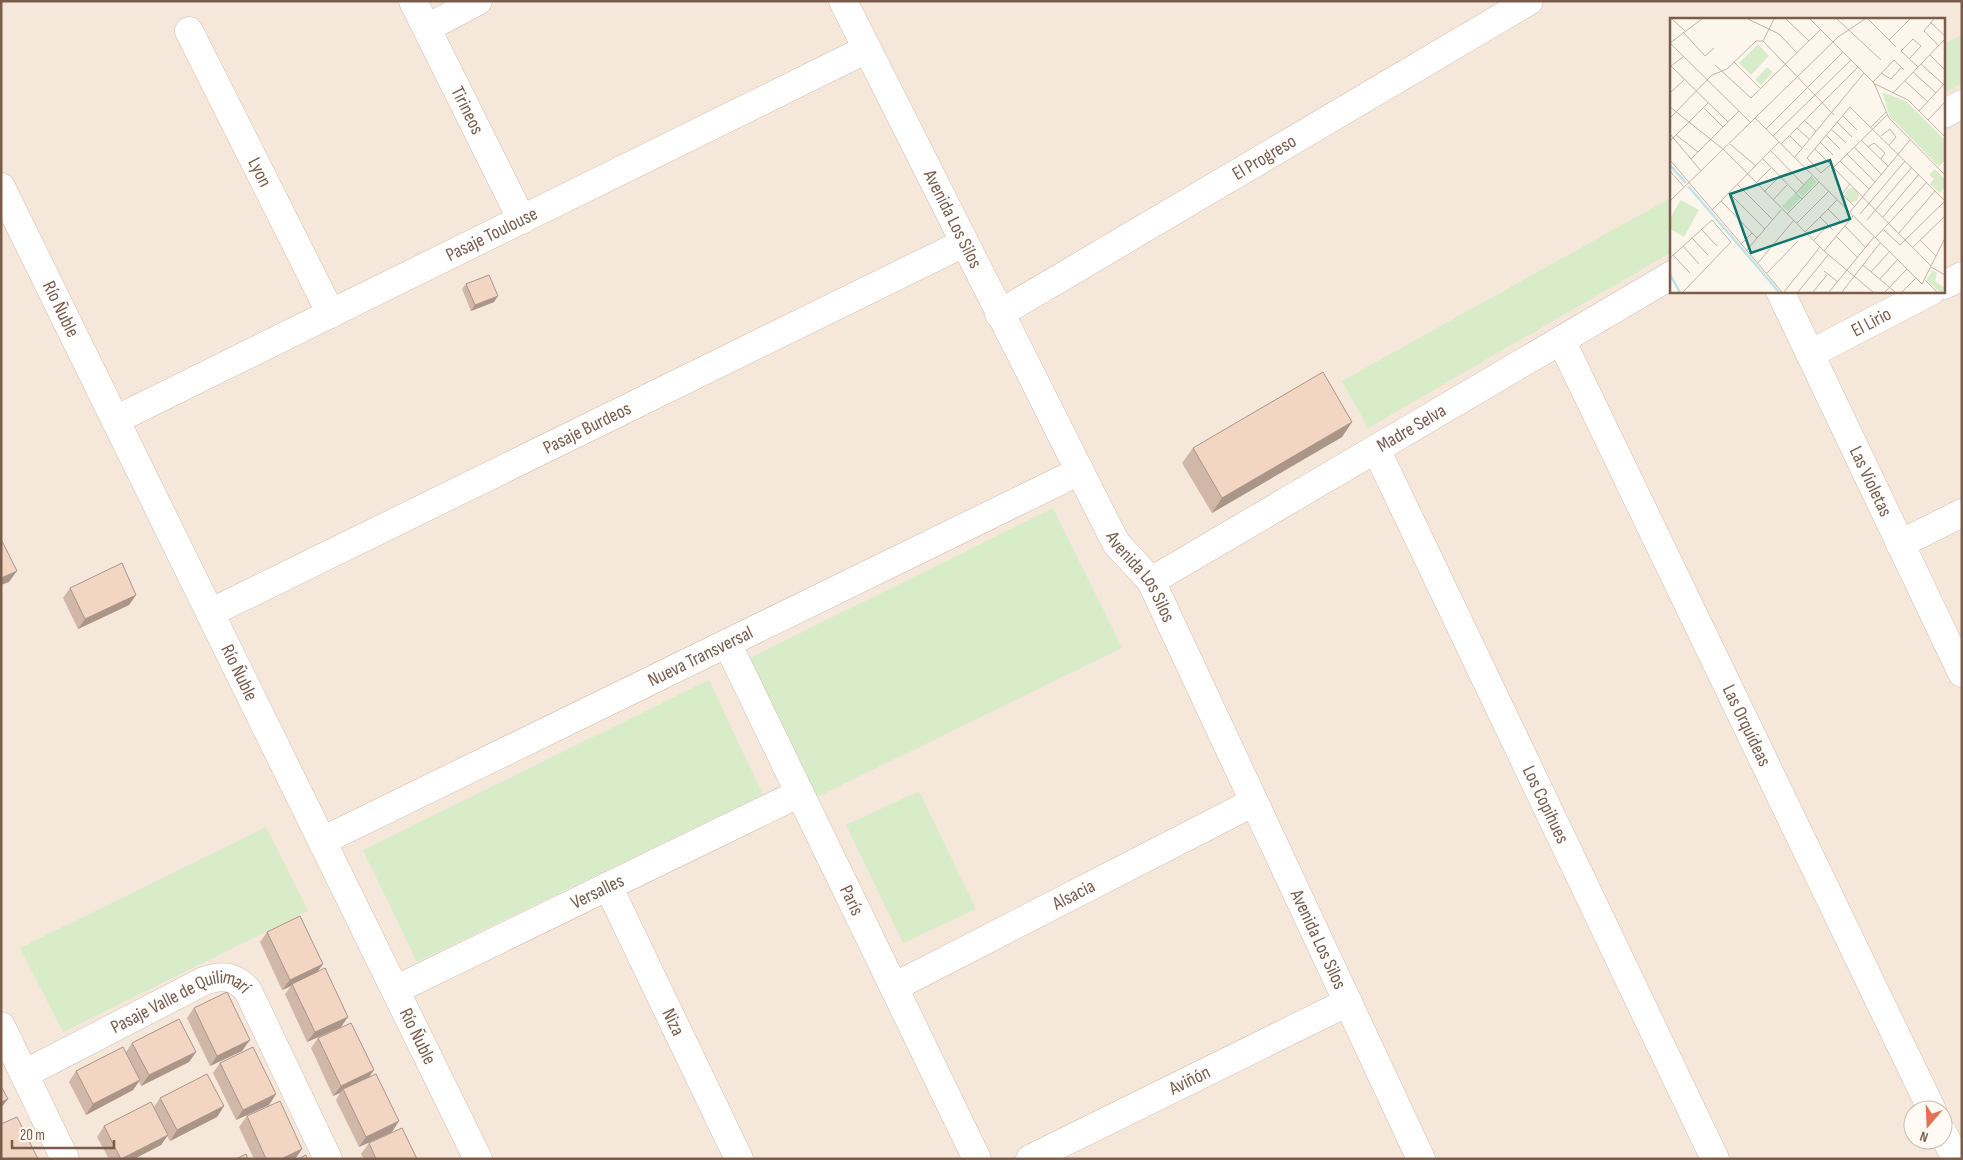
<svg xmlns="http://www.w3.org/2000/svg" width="1963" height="1160" font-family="'Sofia Sans Condensed',sans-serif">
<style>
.residential{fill:#f5e8da;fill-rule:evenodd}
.green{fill:#d8ecc9}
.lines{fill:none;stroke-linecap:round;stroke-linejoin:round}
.minor-casing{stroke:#d1beb0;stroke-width:29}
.minor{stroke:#fff;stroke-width:28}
.wall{fill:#d1b7a8}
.shaded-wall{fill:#aa9588}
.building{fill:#f3d5c3;stroke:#aa9588}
.labels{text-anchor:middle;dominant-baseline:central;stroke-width:4.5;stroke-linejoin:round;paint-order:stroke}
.street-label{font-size:19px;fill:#7a5c4d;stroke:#fffaf3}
.inset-river{fill:none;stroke:#bfe3e8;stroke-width:2.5}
.inset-road{fill:none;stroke:#c5b3a7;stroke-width:1}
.view{fill:#0f766e;fill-opacity:0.15;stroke:#0f766e;stroke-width:2.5}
.inset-edge{fill:none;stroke:#7a5c4d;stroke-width:2.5}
</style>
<rect width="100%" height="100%" fill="#fdf6ec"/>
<path class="residential" d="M1,1H1962V1159H1ZM1672,19H1944V291H1672ZM1913,1110H1943V1140H1913Z"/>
<g class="green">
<path d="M1962,35V83L1944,94V44Z"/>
<path d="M1672,197V252L1368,428L1342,381Z"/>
<path d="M1053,508L1122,648L815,798L746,660Z"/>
<path d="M709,680L763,795L417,962L363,850Z"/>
<path d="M919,791L976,909L903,943L846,825Z"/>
<path d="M266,827L308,911L63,1032L20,948Z"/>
</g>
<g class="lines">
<g class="minor-casing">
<g id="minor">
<path id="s1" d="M413,1L522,220"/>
<path id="s2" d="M843,1L1116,543L1151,581L1421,1159"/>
<path d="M427,28L478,1"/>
<path id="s3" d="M189,31L331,314"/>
<path d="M1944,114L1962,104"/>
<path id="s4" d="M1,187L478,1159"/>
<path d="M1944,285L1962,276"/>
<path id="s5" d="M1780,291L1962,673"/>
<path id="s6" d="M999,314L1529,1"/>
<path id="s7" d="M1561,340L1932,1110"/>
<path id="s8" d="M1810,354L1931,291"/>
<path id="s9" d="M115,420L867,49"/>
<path id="s10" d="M1376,449L1715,1159"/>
<path d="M1900,544L1962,513"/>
<path id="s11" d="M1151,581L1672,275"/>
<path id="s12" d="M210,613L964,243"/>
<path id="s13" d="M727,643L977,1159"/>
<path id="s14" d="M322,841L1080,471"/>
<path id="s15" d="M608,886L739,1159"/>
<path id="s16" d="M894,987L1254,802"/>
<path id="s17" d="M395,990L800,793"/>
<path d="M1,1026L65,1159"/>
<path id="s18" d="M24,1074L204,981C222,974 236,976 248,991L328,1159"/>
<path d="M1943,1133L1956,1159"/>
<path id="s19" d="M1030,1159L1348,1002"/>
</g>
</g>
<use href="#minor" class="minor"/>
</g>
<g class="wall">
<path d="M466,284L494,302L471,311L462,289Z"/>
<path d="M1352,422L1342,437L1212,513L1182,463L1193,448Z"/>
<path d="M70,588L136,595L129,605L78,629L63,598Z"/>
<path d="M267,932L317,972L341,1027L307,1042L285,994L291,986L282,990L260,942Z"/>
<path d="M194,1008L242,1051L210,1066L187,1018Z"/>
<path d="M318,1038L374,1070L369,1077L392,1132L359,1147L336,1100L340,1093L333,1096L311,1048Z"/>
<path d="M132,1043L196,1052L189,1062L141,1086L139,1081L133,1090L86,1115L69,1082L76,1071L126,1052Z"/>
<path d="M220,1063L276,1094L269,1105L236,1120L213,1073Z"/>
<path d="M160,1098L224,1106L217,1117L170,1141L167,1136L161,1145L134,1159H109L97,1137L104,1126L154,1107Z"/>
<path d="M247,1116L302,1149L295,1159H254L239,1127Z"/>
<path d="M369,1143L417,1159H364L361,1154Z"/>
</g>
<g class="shaded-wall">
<path d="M498,296L494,302L471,311L475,305Z"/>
<path d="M1352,422L1342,437L1212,513L1222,498Z"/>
<path d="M17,571L9,582L1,585V578Z"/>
<path d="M136,595L129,605L78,629L85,619Z"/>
<path d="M323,964L316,974L292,984L291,986L282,990L290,980Z"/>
<path d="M348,1017L341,1027L307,1042L315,1032Z"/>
<path d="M250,1040L242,1051L210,1066L217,1056Z"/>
<path d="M196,1052L189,1062L141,1086L149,1075Z"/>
<path d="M374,1070L366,1081L343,1089L340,1093L333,1096L341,1086Z"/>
<path d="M140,1080L133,1090L86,1115L93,1104Z"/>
<path d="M276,1094L269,1105L236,1120L243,1110Z"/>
<path d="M8,1099L1,1108V1102Z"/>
<path d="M224,1106L217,1117L170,1141L177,1130Z"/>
<path d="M399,1121L392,1132L359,1147L366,1137Z"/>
<path d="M168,1135L161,1145L134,1159H121Z"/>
<path d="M302,1149L295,1159H281Z"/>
</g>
<g class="building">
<path d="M489,275L498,296L475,305L466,284Z"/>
<path d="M1323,372L1352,422L1222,498L1193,448Z"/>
<path d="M1,541H2L17,571L1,578Z"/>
<path d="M122,563L136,595L85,619L70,588Z"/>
<path d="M300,916L323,964L290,980L267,932Z"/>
<path d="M325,968L348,1017L315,1032L292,984Z"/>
<path d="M227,992L250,1040L217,1056L194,1008Z"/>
<path d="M179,1019L196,1052L149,1075L132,1043Z"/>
<path d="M351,1023L374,1070L341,1086L318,1038Z"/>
<path d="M123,1047L140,1080L93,1104L76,1071Z"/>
<path d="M253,1047L276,1094L243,1110L220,1063Z"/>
<path d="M207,1074L224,1106L177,1130L160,1098Z"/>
<path d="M376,1074L399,1121L366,1137L343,1089Z"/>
<path d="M1,1086L8,1099L1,1102Z"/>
<path d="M280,1101L302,1149L281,1159H266L247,1116Z"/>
<path d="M151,1102L168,1135L121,1159L104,1126Z"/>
<path d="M17,1117L38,1159H1V1124Z"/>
<path d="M402,1128L417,1159H376L369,1143Z"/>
<path d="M246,1154L248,1159H236Z"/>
<path d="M306,1155L307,1159H298Z"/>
</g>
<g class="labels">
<g class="street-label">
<text stroke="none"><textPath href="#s1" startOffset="122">Tirineos</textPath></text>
<text stroke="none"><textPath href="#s6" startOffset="308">El Progreso</textPath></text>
<text stroke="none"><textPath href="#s3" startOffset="158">Lyon</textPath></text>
<text stroke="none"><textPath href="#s2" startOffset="244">Avenida Los Silos</textPath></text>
<text stroke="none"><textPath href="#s9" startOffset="420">Pasaje Toulouse</textPath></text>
<text stroke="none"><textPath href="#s4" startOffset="136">Río Ñuble</textPath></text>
<text stroke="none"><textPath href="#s8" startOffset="69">El Lirio</textPath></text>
<text stroke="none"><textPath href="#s12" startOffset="420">Pasaje Burdeos</textPath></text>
<text stroke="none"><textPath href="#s11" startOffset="302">Madre Selva</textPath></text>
<text stroke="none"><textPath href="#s5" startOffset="211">Las Violetas</textPath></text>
<text stroke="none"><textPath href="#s2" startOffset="649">Avenida Los Silos</textPath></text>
<text stroke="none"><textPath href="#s14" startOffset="421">Nueva Transversal</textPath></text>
<text stroke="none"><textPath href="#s4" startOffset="541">Río Ñuble</textPath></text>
<text stroke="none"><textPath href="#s7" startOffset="428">Las Orquídeas</textPath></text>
<text stroke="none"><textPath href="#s10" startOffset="394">Los Copihues</textPath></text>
<text stroke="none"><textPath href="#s17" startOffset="225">Versalles</textPath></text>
<text stroke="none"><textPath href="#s16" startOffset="202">Alsacia</textPath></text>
<text stroke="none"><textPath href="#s13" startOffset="286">París</textPath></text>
<text stroke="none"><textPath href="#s2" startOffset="1054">Avenida Los Silos</textPath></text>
<text stroke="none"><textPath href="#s18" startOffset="175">Pasaje Valle de Quilimarí</textPath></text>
<text stroke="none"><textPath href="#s15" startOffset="151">Niza</textPath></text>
<text stroke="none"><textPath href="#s4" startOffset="946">Río Ñuble</textPath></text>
<text stroke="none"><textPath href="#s19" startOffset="178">Aviñón</textPath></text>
</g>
</g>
<g transform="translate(1670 18)">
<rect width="275" height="275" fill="#fdf6ec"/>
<path d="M88,26L99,38L81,57L69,45ZM97,49L103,54L91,67L85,62ZM212,74L236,83L275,122V142L269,149L220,99ZM265,151L275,161V169L270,175L260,166L264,161L259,157ZM142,159L147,164L132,179L128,174ZM175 177a7 7 0 1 1 14 0a7 7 0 1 1-14 0ZM125,175L131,180L118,193L112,188ZM11,182L29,192L14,219L0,211V200ZM262,252L267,255L265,263L275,270V274H269L257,262Z" fill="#d8ecc9"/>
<path class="inset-river" d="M0,147L16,165M18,168L109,274M0,257L10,274"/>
<path class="inset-road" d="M2,1L15,13M78,1L109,16L127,35M116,1L139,23M140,1L204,65L219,100L275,157M167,1L211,42M198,1L226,29M264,1L254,13L269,28M260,4L275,18M13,14L35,38L44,30M219,22L240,1M93,23L164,97M93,23L104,1M0,25L80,104M0,25L32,1M260,37L275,52M239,41L251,28L243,21L231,33L248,49M64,44L91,71M251,46L274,67M45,47L81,80L151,11M1,48L58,104M0,49L14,38M243,54L266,75M211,55L221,61L231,50M235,63L258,84M203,64L224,42L234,52M205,66L238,82L275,119M0,75L15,61M223,75L275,21M0,89L54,132M34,90L53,109M249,93L275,65M172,97L187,112M0,100L42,57L57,51L86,23H93M85,100L252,266L275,220M134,102L146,113M258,102L275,84M167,104L182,119M201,109L216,94M127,110L139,121M96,111L173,34M161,111L176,125M0,116L31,153M6,117L28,134M119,117L132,130M156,117L170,131M103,118L181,42M211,118L220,111L226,119L219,127M191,122L218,148M0,123L38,85M150,124L163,137M60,126L86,148M111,126L188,49M184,129L211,156M198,129L204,125L215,135L211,141M145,131L261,248M54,132L154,233L203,274M101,133L134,167M177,136L205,164M125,139L194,55M21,141L69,93M93,141L132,181M0,142L112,274M170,143L199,171M160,147L151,155L137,140L180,89L275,183M163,150L217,97M0,153L14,169M86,165L101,150M67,166L103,202M180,166L172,176L184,188M94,174L109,159M59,175L95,211M126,175L142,158M103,182L117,167M0,183L168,19L195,1M51,183L87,220M158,191L170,203M42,192L109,124M180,194L240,122M117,196L149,164M190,196L235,143M150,199L163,212M213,199L249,156M197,202L242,149M127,205L159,173M175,208L196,230M31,211L47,228M214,212L230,227L275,183M135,214L167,182M229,215L265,173M166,218L188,240M22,220L38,237M205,220L257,164M144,222L158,207M250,222L266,238M71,226L82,215M13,228L29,246M243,229L275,198M76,233L111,192M154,233L183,198M3,237L20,255M0,240L42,202L61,224L13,274M87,246L124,202M193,247L225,274M261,249L275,257M154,253L168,264M201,254L219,234M96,256L128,223M210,261L227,242M255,262L267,274M114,274L150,229M128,274L158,237M143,274L157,257M159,274L204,219M172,274L210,225M215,274L237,251M232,274L246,260"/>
<path class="view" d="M160,142L180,201L81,235L60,176Z"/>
<rect width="275" height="275" class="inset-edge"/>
</g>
<rect width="1963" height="1160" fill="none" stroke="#7a5c4d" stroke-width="5"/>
<g transform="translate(1928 1125) rotate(199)"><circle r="24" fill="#fffaf3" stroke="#cabbb1"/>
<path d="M0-4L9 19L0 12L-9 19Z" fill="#e76f51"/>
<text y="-8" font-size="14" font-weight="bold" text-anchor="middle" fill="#7a5c4d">N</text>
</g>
<path d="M12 1140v8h102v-8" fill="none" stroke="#7a5c4d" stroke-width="2.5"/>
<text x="20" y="1140" font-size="15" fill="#7a5c4d" stroke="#fffaf3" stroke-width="4" paint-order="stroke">20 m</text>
</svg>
